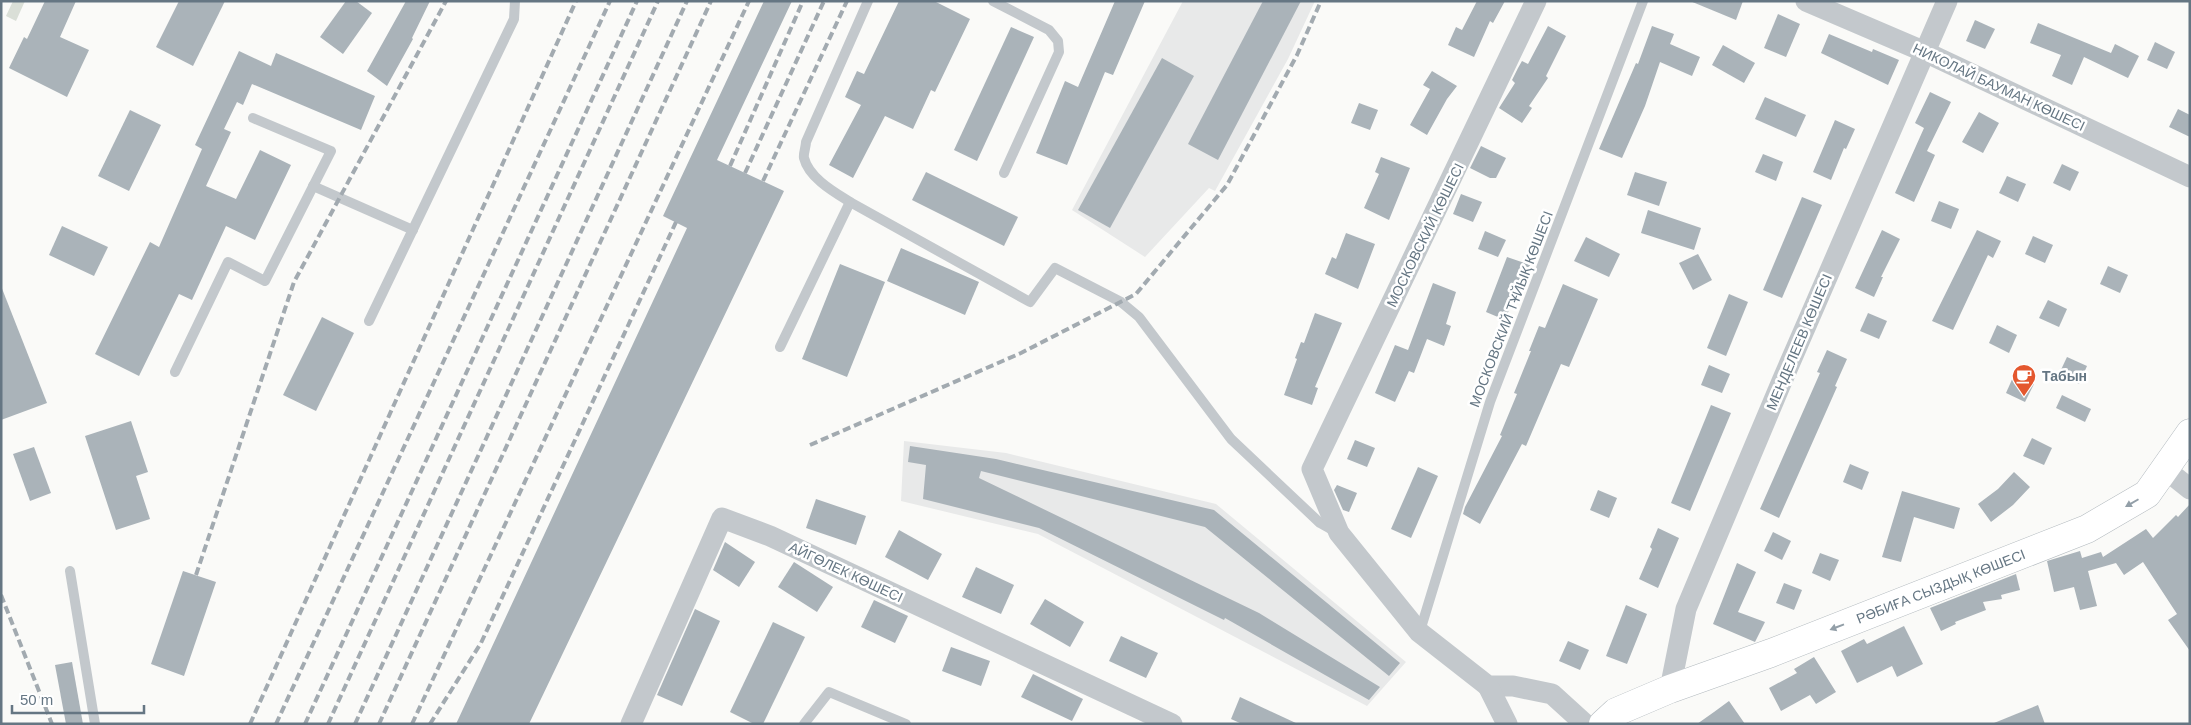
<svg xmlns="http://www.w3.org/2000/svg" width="2191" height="725" font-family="Arial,sans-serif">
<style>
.built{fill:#e8e9e9}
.green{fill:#dadfd7}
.building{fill:#aab3b9}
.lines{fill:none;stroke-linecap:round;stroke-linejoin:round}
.secondary-casing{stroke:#b3babf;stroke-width:29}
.lane{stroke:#c3c8cc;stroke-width:10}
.street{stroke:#c3c8cc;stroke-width:21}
.secondary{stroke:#fff;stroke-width:28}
.rail{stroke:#a2aab0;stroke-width:4;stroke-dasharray:8 4;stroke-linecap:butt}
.oneway{fill:#939fa8}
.labels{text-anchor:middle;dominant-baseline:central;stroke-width:5;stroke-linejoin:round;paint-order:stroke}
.street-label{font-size:14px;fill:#657683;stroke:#fff}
.poi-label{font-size:14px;font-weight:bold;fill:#657683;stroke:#fff;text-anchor:start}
</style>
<rect width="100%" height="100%" fill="#fafaf8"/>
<g class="built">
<path d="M1183,1H1315L1288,59L1215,191L1209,188L1145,257L1072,210Z"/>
<path d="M904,441L1006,453L1216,504L1406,662L1367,706L1038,534L901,501Z"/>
</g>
<path class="green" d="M13,1H25L16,21L6,16Z"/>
<g class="building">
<path d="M45,1H76L60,37L89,50L67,97L9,68L24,37L27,39Z"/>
<path d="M179,1H225L193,66L156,47Z"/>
<path d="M346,1H356L372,13L343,54L320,37Z"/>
<path d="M406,1H430L412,38L413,39L387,86L367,71Z"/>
<path d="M764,1H792L717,160L784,191L529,724H456L687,228L663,216Z"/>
<path d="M899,1H934L970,19L935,92L931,90L913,129L885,116L853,178L829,165L861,105L845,97L857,71L864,74Z"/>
<path d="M1115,1H1145L1113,75L1105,72L1067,165L1036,153L1065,81L1078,87Z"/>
<path d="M1263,1H1301L1218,160L1188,144Z"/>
<path d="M1477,1H1505L1493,23L1490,21L1474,57L1448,45L1456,27L1462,30Z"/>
<path d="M1690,1H1743L1736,20Z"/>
<path d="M1778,14L1800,24L1786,57L1764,48Z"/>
<path d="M1975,20L1995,29L1985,49L1966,41Z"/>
<path d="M2038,23L2111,53L2115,44L2139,56L2128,78L2084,57L2072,85L2052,76L2061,55L2030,43Z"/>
<path d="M1548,26L1566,36L1546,76L1548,78L1529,106L1532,108L1522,123L1499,108L1515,83L1512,80L1518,68L1522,61L1528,64Z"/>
<path d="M1652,26L1674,34L1670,44L1700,57L1692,76L1660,62L1645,106L1622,158L1599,149L1636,63L1638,64Z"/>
<path d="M1011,27L1034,37L977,161L954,150Z"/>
<path d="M1829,34L1872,52L1873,49L1899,60L1888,85L1821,53Z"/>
<path d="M2155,42L2175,52L2167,69L2147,60Z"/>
<path d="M1723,45L1755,63L1744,83L1712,65Z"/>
<path d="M239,51L271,66L276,53L375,96L361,130L252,84L243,105L237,102L224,129L231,132L206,186L236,199L260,150L291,165L255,240L226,226L192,300L179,294L139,376L95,354L150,242L159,247L202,149L195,145Z"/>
<path d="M1162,58L1194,76L1110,228L1078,210Z"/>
<path d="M1432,71L1457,86L1447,99L1427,135L1410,125L1430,89L1423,85Z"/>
<path d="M1930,92L1951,102L1927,151L1935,155L1914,202L1895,193L1924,128L1915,123Z"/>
<path d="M1765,97L1806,115L1796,137L1755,119Z"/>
<path d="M1359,103L1378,110L1370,130L1351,123Z"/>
<path d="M2178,109L2190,115V137L2169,127Z"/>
<path d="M130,110L161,125L129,191L98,176Z"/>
<path d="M1979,112L1999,123L1983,153L1962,142Z"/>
<path d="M1835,120L1855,129L1846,149L1844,148L1831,180L1813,172Z"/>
<path d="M1481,146L1506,158L1496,178H1490L1470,168Z"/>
<path d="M1763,154L1783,162L1776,181L1755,172Z"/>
<path d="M1381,157L1410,168L1389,220L1364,208L1379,174L1375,172Z"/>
<path d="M2062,164L2079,172L2070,191L2053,183Z"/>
<path d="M926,172L1018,217L1004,246L912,200Z"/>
<path d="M1635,172L1667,182L1659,206L1627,195Z"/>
<path d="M2007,176L2026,184L2018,202L1999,193Z"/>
<path d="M1461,194L1482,202L1473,222L1453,214Z"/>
<path d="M1802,197L1822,205L1782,298L1763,290Z"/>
<path d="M1939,201L1959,209L1951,229L1931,221Z"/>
<path d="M1648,210L1701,228L1694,250L1641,233Z"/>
<path d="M62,226L108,247L94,276L49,255Z"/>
<path d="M1882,230L1900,239L1881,277H1883L1874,297L1855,288Z"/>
<path d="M1977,230L2001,241L1993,258L1988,255L1953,330L1932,321Z"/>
<path d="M1485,231L1506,240L1498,257L1478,249Z"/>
<path d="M1346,233L1375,244L1358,289L1325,274L1332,257L1336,259Z"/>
<path d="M2033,236L2053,245L2045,263L2025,254Z"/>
<path d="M1586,237L1620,254L1609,277L1574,261Z"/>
<path d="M901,248L979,282L965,315L887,281Z"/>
<path d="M1698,254L1712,280L1693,290L1679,263Z"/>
<path d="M1507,257L1530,265L1520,291L1517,290L1505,320L1486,312Z"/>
<path d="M840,264L885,282L847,377L802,359Z"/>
<path d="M2108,266L2128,275L2120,293L2100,284Z"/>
<path d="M1433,283L1456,292L1446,324L1451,326L1444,346L1427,339L1414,373L1409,371L1395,402L1375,393L1395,345L1408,350Z"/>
<path d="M1563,284L1598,299L1569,367L1561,364L1526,446L1522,444L1480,524L1463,514L1465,507L1502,436L1500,435L1517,394L1514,393L1531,351H1529L1539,326L1545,328Z"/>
<path d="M1,286L47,403L1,420Z"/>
<path d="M1729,294L1748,302L1726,356L1707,348Z"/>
<path d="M2048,300L2067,309L2059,327L2039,318Z"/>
<path d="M1315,313L1342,323L1315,387L1318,388L1312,405L1284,395L1297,359L1295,358L1301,342L1304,343Z"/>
<path d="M1868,313L1887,321L1879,339L1860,331Z"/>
<path d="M322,317L354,333L316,411L283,395Z"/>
<path d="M1997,325L2017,335L2009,353L1989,343Z"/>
<path d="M1827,350L1847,359L1835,386L1837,387L1779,518L1760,509L1820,373L1817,372Z"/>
<path d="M2067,357L2087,366L2079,384L2059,374Z"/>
<path d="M1709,365L1730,374L1722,393L1701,385Z"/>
<path d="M2014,375L2034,384L2025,402L2006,393Z"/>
<path d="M2062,395L2091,409L2085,422L2056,408Z"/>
<path d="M1711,405L1731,413L1690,511L1671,503Z"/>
<path d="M131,421L148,472L136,476L150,519L116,530L85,436Z"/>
<path d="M2032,438L2052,448L2044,465L2023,456Z"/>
<path d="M1355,440L1375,448L1367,467L1347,459Z"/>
<path d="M910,446L996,459L1214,510L1400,663L1389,676L1205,527L981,471L979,478L1259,613L1380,687L1369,700L1225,618L1224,620L1039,528L923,499L926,465L908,462Z"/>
<path d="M34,447L51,493L30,501L13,454Z"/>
<path d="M1850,464L1869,472L1862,490L1843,482Z"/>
<path d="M1418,467L1438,476L1411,538L1391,529Z"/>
<path d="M2014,472L2030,487L2013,505L1991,522L1978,504L1998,489Z"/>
<path d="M1337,485L1357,493L1349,512L1343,510L1334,490Z"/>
<path d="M1598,490L1617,498L1609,518L1590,510Z"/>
<path d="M1902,491L1960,508L1954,529L1914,517L1901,562L1882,557Z"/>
<path d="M816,499L866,516L856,545L806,528Z"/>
<path d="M2190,504V651L2168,620L2177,614L2143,562L2124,575L2116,563L2088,571L2097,606L2080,610L2074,587L2054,592L2047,561L2080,551L2082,558L2101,552L2103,557L2146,529L2153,538L2176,515L2178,517Z"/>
<path d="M1658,528L1679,538L1658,588L1639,579L1652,549L1650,547Z"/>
<path d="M899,530L942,554L928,580L885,557Z"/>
<path d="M1773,532L1791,541L1782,560L1764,551Z"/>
<path d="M725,542L755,562L739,587L713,570Z"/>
<path d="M1820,553L1839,560L1830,581L1812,573Z"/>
<path d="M794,562L833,587L817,612L778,587Z"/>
<path d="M1737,563L1756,572L1738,612L1765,622L1755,642L1713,624Z"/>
<path d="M976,567L1014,585L1001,614L962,597Z"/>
<path d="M183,571L216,582L184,676L151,664Z"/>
<path d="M2016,574L2020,590L2001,595L2002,599L1983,602L1986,610L1955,622L1956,624L1941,631L1930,608Z"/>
<path d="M1784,583L1802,590L1794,610L1776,603Z"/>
<path d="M1045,599L1084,622L1070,647L1030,624Z"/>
<path d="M874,600L908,616L895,643L861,627Z"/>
<path d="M1626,605L1647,614L1627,664L1606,656Z"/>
<path d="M695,609L720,621L682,706L657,695Z"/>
<path d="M773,622L805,637L763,724H754L730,712Z"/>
<path d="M1904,626L1923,664L1897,677L1892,666L1857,683L1841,651L1864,639L1867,644Z"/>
<path d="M1121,636L1158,653L1146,678L1109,661Z"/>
<path d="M1568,641L1589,650L1580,670L1559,661Z"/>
<path d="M951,647L990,661L981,686L942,671Z"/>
<path d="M1814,657L1836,692L1816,704L1810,695L1781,711L1769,688L1797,673L1794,669Z"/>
<path d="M72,662L83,724H66L55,665Z"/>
<path d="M1033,674L1083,699L1072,721L1021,697Z"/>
<path d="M1240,697L1298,724H1242L1231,719Z"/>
<path d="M1729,701L1745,724H1697L1714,712Z"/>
<path d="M2038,705L2045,724H1994V723Z"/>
</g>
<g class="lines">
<g class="secondary-casing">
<g id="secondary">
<path id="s1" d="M1603,724L1616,712L1670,689L1771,653L2087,529L2147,494L2190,433"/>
</g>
</g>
<g class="lane">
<path d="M868,1L806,142C806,147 803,154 804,158C809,178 834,192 850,202L1030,302L1055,268L1121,302L1139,317L1231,439L1320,523L1336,532"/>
<path d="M993,1L1049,30L1058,41L1059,52L1004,173"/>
<path d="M313,186L413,230"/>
<path d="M369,321L514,19L515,1"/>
<path d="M780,347L850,202"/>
<path d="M175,372L228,262L265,281L331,151L253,118"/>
<path d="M70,571L95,724"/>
<path d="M1420,631L1490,402L1643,1"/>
<path d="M804,724L829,692L906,724"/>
</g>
<g class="street">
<path d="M1536,1L1312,469L1339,533L1419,632L1488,686H1513L1552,694L1585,724"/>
<path d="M1806,1L1925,52L2190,177"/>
<path d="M2165,469L2190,489"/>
<path d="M1488,686L1507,724"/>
<path d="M1670,689L1686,609L1782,381L1947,1"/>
<path d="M631,724L722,518L770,536L1172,724"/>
</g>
<use href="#secondary" class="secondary"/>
<g class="rail">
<path d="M730,166L803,1"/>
<path d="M745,173L824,1"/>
<path d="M763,181L847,1"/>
<path d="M810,445L1021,353L1136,294L1227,185L1297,55L1321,1"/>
<path d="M196,575L294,282L446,1"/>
<path d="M1,595L52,724"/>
<path d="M250,724L576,1"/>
<path d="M276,724L610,1"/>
<path d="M305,724L637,1"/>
<path d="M328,724L658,1"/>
<path d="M355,724L687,1"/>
<path d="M379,724L711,1"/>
<path d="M412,724L749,1"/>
<path d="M430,724L481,643L676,222"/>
</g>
</g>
<defs><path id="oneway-solid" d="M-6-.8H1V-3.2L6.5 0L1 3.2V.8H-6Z" transform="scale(1.25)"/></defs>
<g class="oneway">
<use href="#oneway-solid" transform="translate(2132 503) rotate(150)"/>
<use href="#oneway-solid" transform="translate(1837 627) rotate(159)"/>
</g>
<defs>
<g id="cafe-pin" transform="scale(1.25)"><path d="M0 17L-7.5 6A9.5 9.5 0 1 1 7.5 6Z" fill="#e4572e" stroke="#fff"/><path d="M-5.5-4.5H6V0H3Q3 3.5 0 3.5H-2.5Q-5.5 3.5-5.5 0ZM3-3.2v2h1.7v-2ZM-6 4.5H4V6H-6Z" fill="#fff"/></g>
</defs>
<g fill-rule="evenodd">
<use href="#cafe-pin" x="2024" y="376"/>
</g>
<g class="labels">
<g class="street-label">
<text transform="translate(1999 87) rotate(25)">НИКОЛАЙ БАУМАН КӨШЕСІ</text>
<text transform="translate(1425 235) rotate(-64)">МОСКОВСКИЙ КӨШЕСІ</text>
<text transform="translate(1511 309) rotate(-69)">МОСКОВСКИЙ ТҰЙЫҚ КӨШЕСІ</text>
<text transform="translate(1799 342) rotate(-67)">МЕНДЕЛЕЕВ КӨШЕСІ</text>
<text transform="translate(846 572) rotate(25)">АЙГӨЛЕК КӨШЕСІ</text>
<text stroke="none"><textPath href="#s1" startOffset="366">РӘБИҒА СЫЗДЫҚ КӨШЕСІ</textPath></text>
</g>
<g class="poi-label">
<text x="2042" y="376">Табын</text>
</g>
</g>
<rect width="2191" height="725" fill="none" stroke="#657683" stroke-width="5"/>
<path d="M12 705v8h132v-8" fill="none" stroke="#657683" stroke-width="2.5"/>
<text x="20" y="705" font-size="15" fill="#657683" stroke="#ffffff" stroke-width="4" paint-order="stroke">50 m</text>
</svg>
